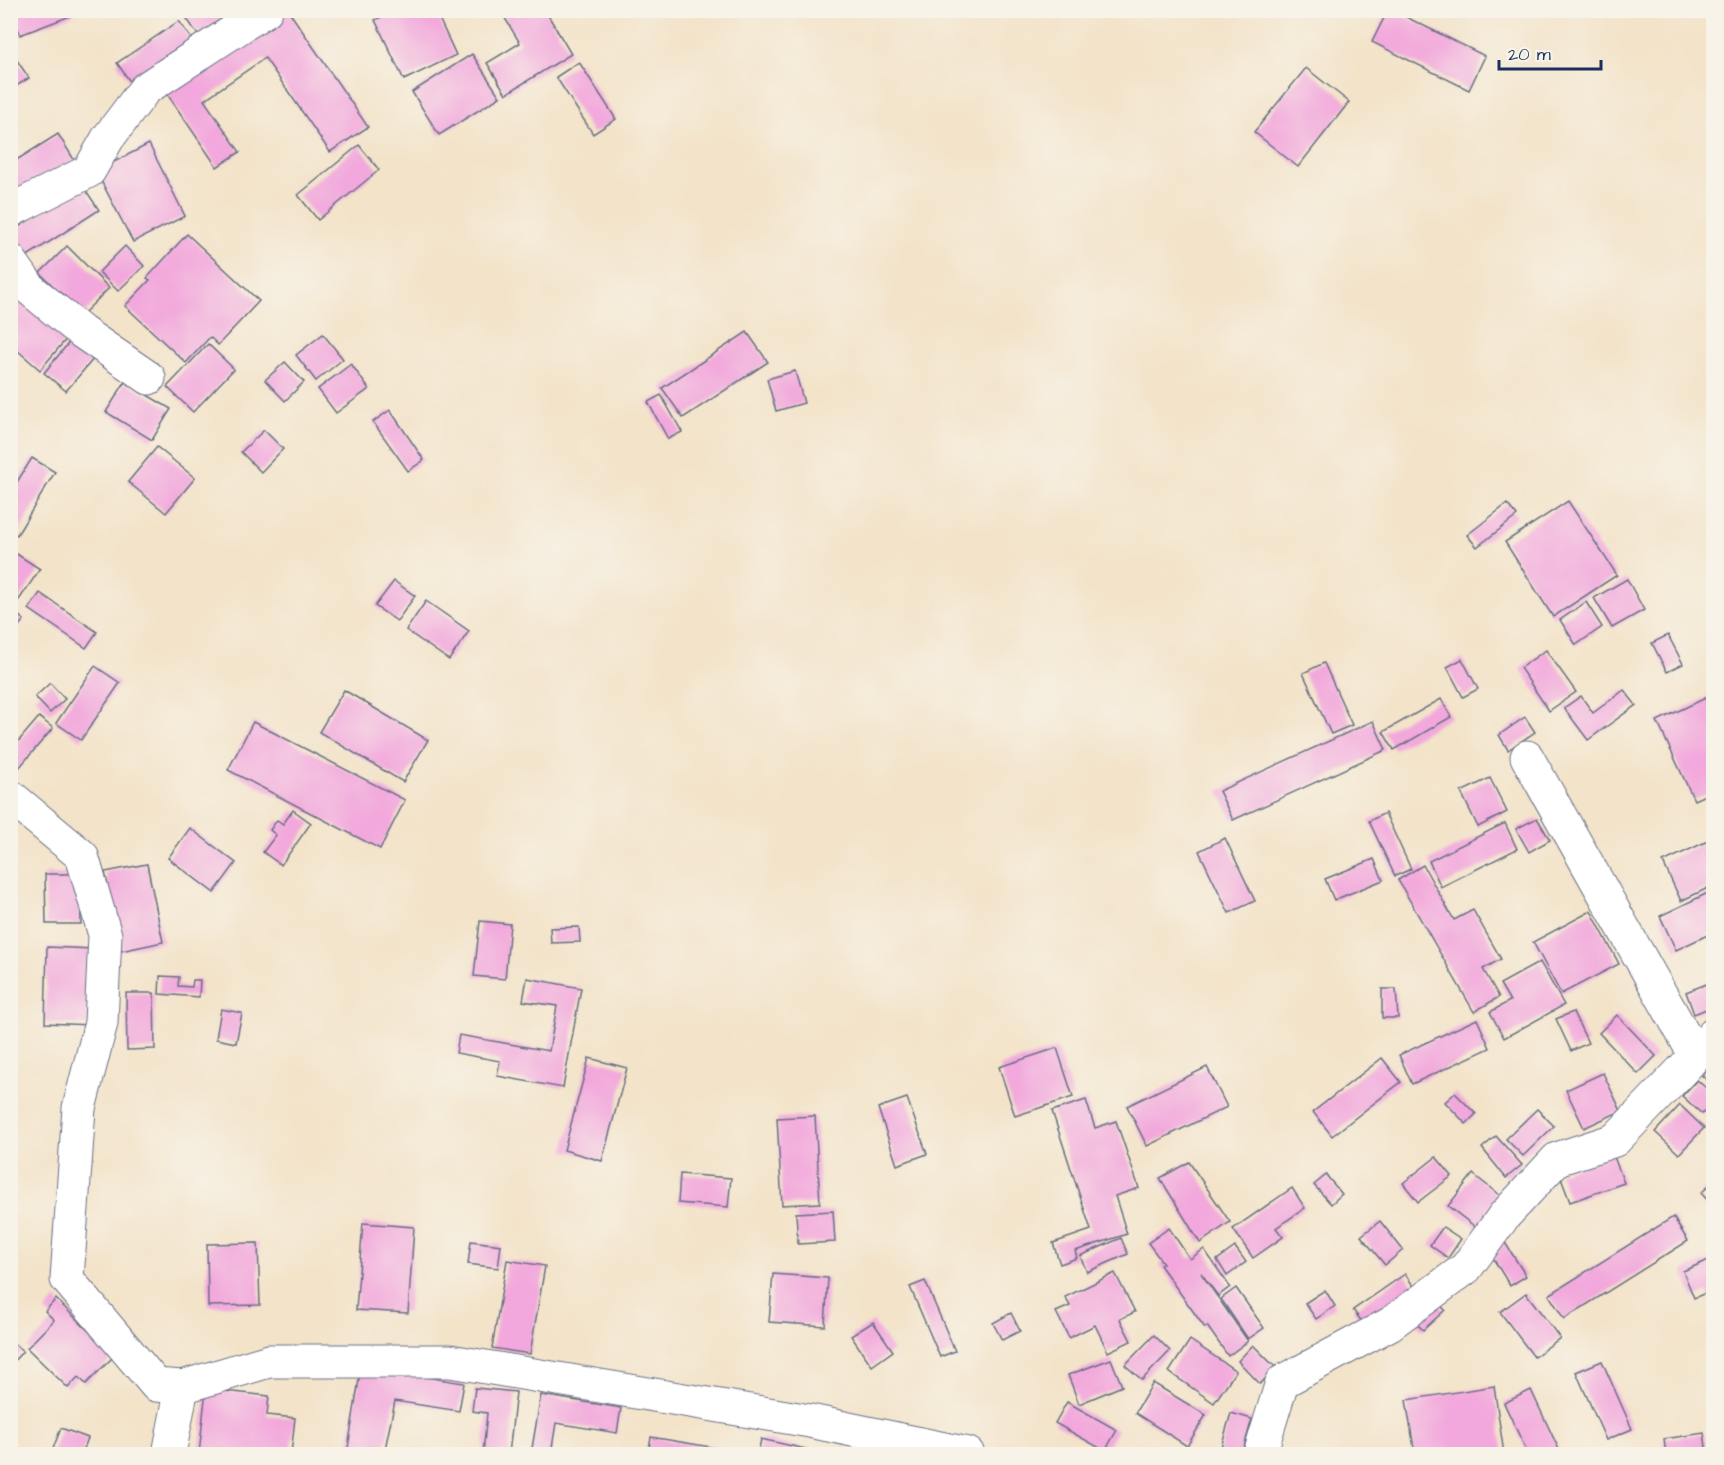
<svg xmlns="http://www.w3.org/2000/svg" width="1724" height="1465" font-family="'Architects Daughter',sans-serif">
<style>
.building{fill:#f2a8dc}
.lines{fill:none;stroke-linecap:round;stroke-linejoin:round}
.minor-casing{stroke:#676e83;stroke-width:35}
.minor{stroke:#fff;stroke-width:33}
</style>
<rect width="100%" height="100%" fill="#f7f3e8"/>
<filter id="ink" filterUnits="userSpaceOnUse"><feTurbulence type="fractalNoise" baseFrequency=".0167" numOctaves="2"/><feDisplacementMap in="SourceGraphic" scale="12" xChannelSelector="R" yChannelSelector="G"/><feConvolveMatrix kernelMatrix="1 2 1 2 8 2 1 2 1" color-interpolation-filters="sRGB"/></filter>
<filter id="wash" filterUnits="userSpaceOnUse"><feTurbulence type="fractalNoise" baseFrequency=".008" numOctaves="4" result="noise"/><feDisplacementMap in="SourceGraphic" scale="24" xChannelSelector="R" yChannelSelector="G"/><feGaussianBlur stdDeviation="1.35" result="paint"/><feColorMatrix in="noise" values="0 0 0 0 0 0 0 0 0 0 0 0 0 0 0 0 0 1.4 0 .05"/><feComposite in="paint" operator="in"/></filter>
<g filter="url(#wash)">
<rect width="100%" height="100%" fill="#f3e3c9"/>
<g id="blocks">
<g class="building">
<path d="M10,10H72L73,15L20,35Z"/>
<path d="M181,10H234L198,35Z"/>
<path d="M276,10H288L368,127L330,152L265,58L204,100L240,152L217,167L163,88Z"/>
<path d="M396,10H435L456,55L404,80L375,20Z"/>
<path d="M500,10H545L571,54L506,94L487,63L520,43Z"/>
<path d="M1388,10H1392L1485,56L1469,90L1372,42Z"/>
<path d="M179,21L195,44L133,86L117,63Z"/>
<path d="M10,50L29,78L10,90Z"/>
<path d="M472,54L500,97L439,135L412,92Z"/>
<path d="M579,62L616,119L593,134L556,77Z"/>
<path d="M1306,68L1349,102L1298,167L1254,132Z"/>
<path d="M58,134L78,166L10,202V164Z"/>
<path d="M149,144L185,216L133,242L96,171Z"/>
<path d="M359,145L379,170L318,220L298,195Z"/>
<path d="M83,186L99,210L26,257L10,232Z"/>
<path d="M187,234L259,301L218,345L210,337L186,363L125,306L150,280L147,278Z"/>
<path d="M67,246L109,288L82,315L40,273Z"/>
<path d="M125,246L144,266L118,291L99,272Z"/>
<path d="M15,291L68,337L40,370L10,344V296Z"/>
<path d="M747,332L768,362L683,418L662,388Z"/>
<path d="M323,334L343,359L316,381L296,355Z"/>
<path d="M71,340L94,358L66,391L44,373Z"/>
<path d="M208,344L234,369L193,412L167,387Z"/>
<path d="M285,362L304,382L285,401L265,380Z"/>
<path d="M351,364L369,389L336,413L318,389Z"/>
<path d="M795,371L804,403L776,411L767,379Z"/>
<path d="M125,382L171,409L152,440L106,412Z"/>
<path d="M661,395L682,432L668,439L648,402Z"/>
<path d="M390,410L424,460L408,471L373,422Z"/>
<path d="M264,430L283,449L261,472L241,452Z"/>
<path d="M157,447L195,478L166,513L128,482Z"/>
<path d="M32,458L55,472L17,535L10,531V493Z"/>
<path d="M1568,501L1617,575L1553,617L1505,542Z"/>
<path d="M1507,504L1517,516L1477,547L1467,535Z"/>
<path d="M12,551L40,569L19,600L10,594V554Z"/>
<path d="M1627,579L1644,610L1612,628L1594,598Z"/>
<path d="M394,581L415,596L397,621L375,606Z"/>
<path d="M40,593L97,632L86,648L29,609Z"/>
<path d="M426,601L469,631L449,660L406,630Z"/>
<path d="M1586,602L1602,627L1576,645L1560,620Z"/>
<path d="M10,608L24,620L10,635Z"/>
<path d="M1668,635L1683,664L1667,672L1652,643Z"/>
<path d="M1546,650L1576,692L1549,711L1520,668Z"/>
<path d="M1462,659L1478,689L1463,697L1447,667Z"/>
<path d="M1324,663L1352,725L1331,734L1303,673Z"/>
<path d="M95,666L120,683L81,740L56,723Z"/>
<path d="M50,683L65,699L50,713L35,697Z"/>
<path d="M344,690L428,740L403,782L319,732Z"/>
<path d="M1624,690L1636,705L1588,740L1564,708L1581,696L1593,713Z"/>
<path d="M1714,694V791L1694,800L1657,721Z"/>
<path d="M1441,699L1451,717L1394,750L1383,732Z"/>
<path d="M39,717L53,728L18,769L10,762V751Z"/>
<path d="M1525,717L1535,732L1508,750L1499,735Z"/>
<path d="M1373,721L1386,750L1233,820L1219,791Z"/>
<path d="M253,722L405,800L380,849L228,770Z"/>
<path d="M1490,778L1507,812L1478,827L1461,792Z"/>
<path d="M293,810L311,823L281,865L263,852L276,835L270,830L277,820L283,824Z"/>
<path d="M1385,813L1411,869L1395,876L1369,821Z"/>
<path d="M1537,818L1550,840L1529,852L1516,829Z"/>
<path d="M1505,823L1517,849L1441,887L1429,861Z"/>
<path d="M190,828L236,863L214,893L168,858Z"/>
<path d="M1225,838L1255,901L1229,913L1199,851Z"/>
<path d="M1714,838V885L1681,901L1663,862Z"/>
<path d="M1374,859L1383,880L1334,900L1325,879Z"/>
<path d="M147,864L163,942L121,951L105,872Z"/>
<path d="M1423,865L1454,920L1473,910L1501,959L1483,969L1499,997L1474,1012L1398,880Z"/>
<path d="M45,874H80L81,924H46Z"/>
<path d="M1714,890V932L1676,950L1660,916Z"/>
<path d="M1591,911L1619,964L1561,994L1533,942Z"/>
<path d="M480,921L510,924L505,979L474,976Z"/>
<path d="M579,927L580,942L551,943L550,928Z"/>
<path d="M47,947L94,949L91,1025L45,1023Z"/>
<path d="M1540,962L1564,1005L1504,1038L1490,1012L1510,1001L1500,984Z"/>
<path d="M160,976L179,977L178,986L192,987L193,980H200L199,997L159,994Z"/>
<path d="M527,978L581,988L563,1088L497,1076L500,1061L456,1053L459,1035L549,1051L557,1006L523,1001Z"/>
<path d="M1714,981V1006L1694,1014L1686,992Z"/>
<path d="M1382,989H1396L1398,1018H1382Z"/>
<path d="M126,993H154L155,1049L127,1050Z"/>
<path d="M221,1009L242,1013L236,1043L216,1039Z"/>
<path d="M1573,1012L1588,1043L1571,1051L1556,1019Z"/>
<path d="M1617,1015L1656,1056L1638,1074L1599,1033Z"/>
<path d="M1477,1019L1490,1048L1412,1084L1399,1055Z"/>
<path d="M1057,1048L1073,1097L1015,1116L999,1067Z"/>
<path d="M589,1058L627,1068L602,1161L564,1150Z"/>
<path d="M1382,1058L1401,1082L1332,1136L1313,1112Z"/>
<path d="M1714,1062V1085L1702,1076Z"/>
<path d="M1207,1067L1227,1107L1147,1146L1127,1106Z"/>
<path d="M1603,1073L1621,1111L1584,1128L1566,1090Z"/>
<path d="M1697,1080L1714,1095V1103L1702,1114L1682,1096Z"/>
<path d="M1455,1093L1476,1114L1466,1124L1445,1102Z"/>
<path d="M907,1098L927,1154L897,1165L878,1108Z"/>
<path d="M1086,1100L1095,1128L1116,1121L1139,1188L1115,1196L1127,1234L1075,1251L1077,1258L1060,1264L1053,1243L1091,1230L1052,1111Z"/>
<path d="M1680,1105L1704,1128L1679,1154L1655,1132Z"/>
<path d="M1537,1109L1554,1126L1523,1156L1506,1139Z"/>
<path d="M815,1116L820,1203L782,1205L777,1118Z"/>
<path d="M1496,1136L1522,1165L1506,1178L1482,1148Z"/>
<path d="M1613,1154L1624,1183L1570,1202L1559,1173Z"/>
<path d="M1436,1157L1452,1176L1418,1202L1403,1183Z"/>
<path d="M1189,1162L1230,1222L1200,1243L1160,1178Z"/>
<path d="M680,1174L731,1178L728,1207L678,1203Z"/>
<path d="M1473,1174L1503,1198L1478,1229L1448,1206Z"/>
<path d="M1326,1175L1342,1194L1331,1204L1314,1185Z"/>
<path d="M1714,1181V1207L1701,1193Z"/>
<path d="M1292,1188L1305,1208L1276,1228L1283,1237L1253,1258L1233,1229Z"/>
<path d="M833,1211L835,1242L798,1244L796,1213Z"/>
<path d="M1673,1217L1688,1241L1564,1319L1549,1295Z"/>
<path d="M1380,1221L1403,1250L1385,1265L1361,1236Z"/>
<path d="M363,1223L414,1227L408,1313L356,1310Z"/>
<path d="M1443,1227L1461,1239L1448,1258L1430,1245Z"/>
<path d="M1169,1228L1190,1259L1204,1249L1230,1287L1218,1296L1201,1273L1248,1341L1228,1356L1207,1326L1205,1328L1160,1265L1163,1263L1148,1243Z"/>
<path d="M1121,1238L1128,1254L1087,1272L1080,1256Z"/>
<path d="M471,1241L501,1245L498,1268L468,1264Z"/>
<path d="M1504,1241L1526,1276L1510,1286L1488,1250Z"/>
<path d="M258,1243L260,1305L208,1306L207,1244Z"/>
<path d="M1235,1247L1246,1262L1227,1276L1217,1260Z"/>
<path d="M1714,1258V1306H1713L1708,1292L1694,1298L1683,1271Z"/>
<path d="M507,1260L545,1266L530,1354L492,1348Z"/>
<path d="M1115,1273L1135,1312L1120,1319L1131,1341L1108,1352L1095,1325L1069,1338L1056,1312L1070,1306L1065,1297Z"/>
<path d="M773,1274L828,1278L825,1326L769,1322Z"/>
<path d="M1405,1274L1417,1291L1366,1327L1353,1310Z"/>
<path d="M925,1281L955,1351L940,1357L910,1287Z"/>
<path d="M1236,1288L1264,1328L1248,1339L1221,1299Z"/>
<path d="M1325,1290L1335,1306L1316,1319L1305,1303Z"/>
<path d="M1526,1293L1560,1338L1534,1357L1500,1312Z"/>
<path d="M56,1299L114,1356L86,1384L78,1377L68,1388L27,1348L54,1320L45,1311Z"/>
<path d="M1435,1299L1445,1310L1423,1330L1413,1320Z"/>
<path d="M1011,1313L1020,1331L1002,1340L993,1323Z"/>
<path d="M873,1322L893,1351L872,1366L851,1336Z"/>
<path d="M1154,1335L1170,1351L1142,1380L1125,1365Z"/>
<path d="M1190,1340L1236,1371L1214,1403L1169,1372Z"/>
<path d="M10,1341L23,1351L10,1365Z"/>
<path d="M1253,1345L1276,1368L1260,1384L1238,1361Z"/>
<path d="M1111,1359L1122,1386L1079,1404L1068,1375Z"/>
<path d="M1602,1361L1632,1429L1606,1440L1576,1372Z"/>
<path d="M361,1367L464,1383L459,1411L395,1401L384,1454H347Z"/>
<path d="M1153,1383L1206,1415L1187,1446L1135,1413Z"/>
<path d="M1494,1386L1504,1454H1415L1406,1400Z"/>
<path d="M475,1388L516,1392L509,1454H483L487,1413L472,1411Z"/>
<path d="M206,1389L269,1396L267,1415L295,1418L291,1454H199Z"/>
<path d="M1531,1390L1561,1454H1528L1504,1403Z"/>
<path d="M541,1395L621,1408L617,1433L556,1423L551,1454H531Z"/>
<path d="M1067,1402L1117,1430L1105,1451L1055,1423Z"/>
<path d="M1231,1413L1252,1419L1242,1454H1219Z"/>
<path d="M61,1428L88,1438L82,1454H51Z"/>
<path d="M1704,1433L1707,1454H1666L1664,1439Z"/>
<path d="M651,1437L741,1452L740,1454H648Z"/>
<path d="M761,1439L828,1454H758Z"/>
</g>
</g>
</g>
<g filter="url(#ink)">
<use href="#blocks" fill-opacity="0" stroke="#676e83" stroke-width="1.5"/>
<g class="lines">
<g class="minor-casing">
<g id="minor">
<path d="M10,211L89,171L108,138L145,89L266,10"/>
<path d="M10,260L31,290L82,332L149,378"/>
<path d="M1527,757L1695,1055"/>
<path d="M10,796L82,856L105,935L101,1023L79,1108L67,1279L156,1385L182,1387L269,1361H450L810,1421L968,1454"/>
<path d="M169,1454L182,1387"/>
<path d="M1260,1454L1282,1382L1390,1324L1466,1268L1504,1216L1557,1159L1615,1140L1684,1068L1714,1034"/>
</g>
</g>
<use href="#minor" class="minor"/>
</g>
</g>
<rect width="1724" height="1465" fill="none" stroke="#f7f3e8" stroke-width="36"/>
<path d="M1499 60v9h102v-9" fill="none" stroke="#1b2f5e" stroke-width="3"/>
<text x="1508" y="60" font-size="18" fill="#1b2f5e" stroke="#f7f3e8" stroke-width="4.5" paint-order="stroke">20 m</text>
</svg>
